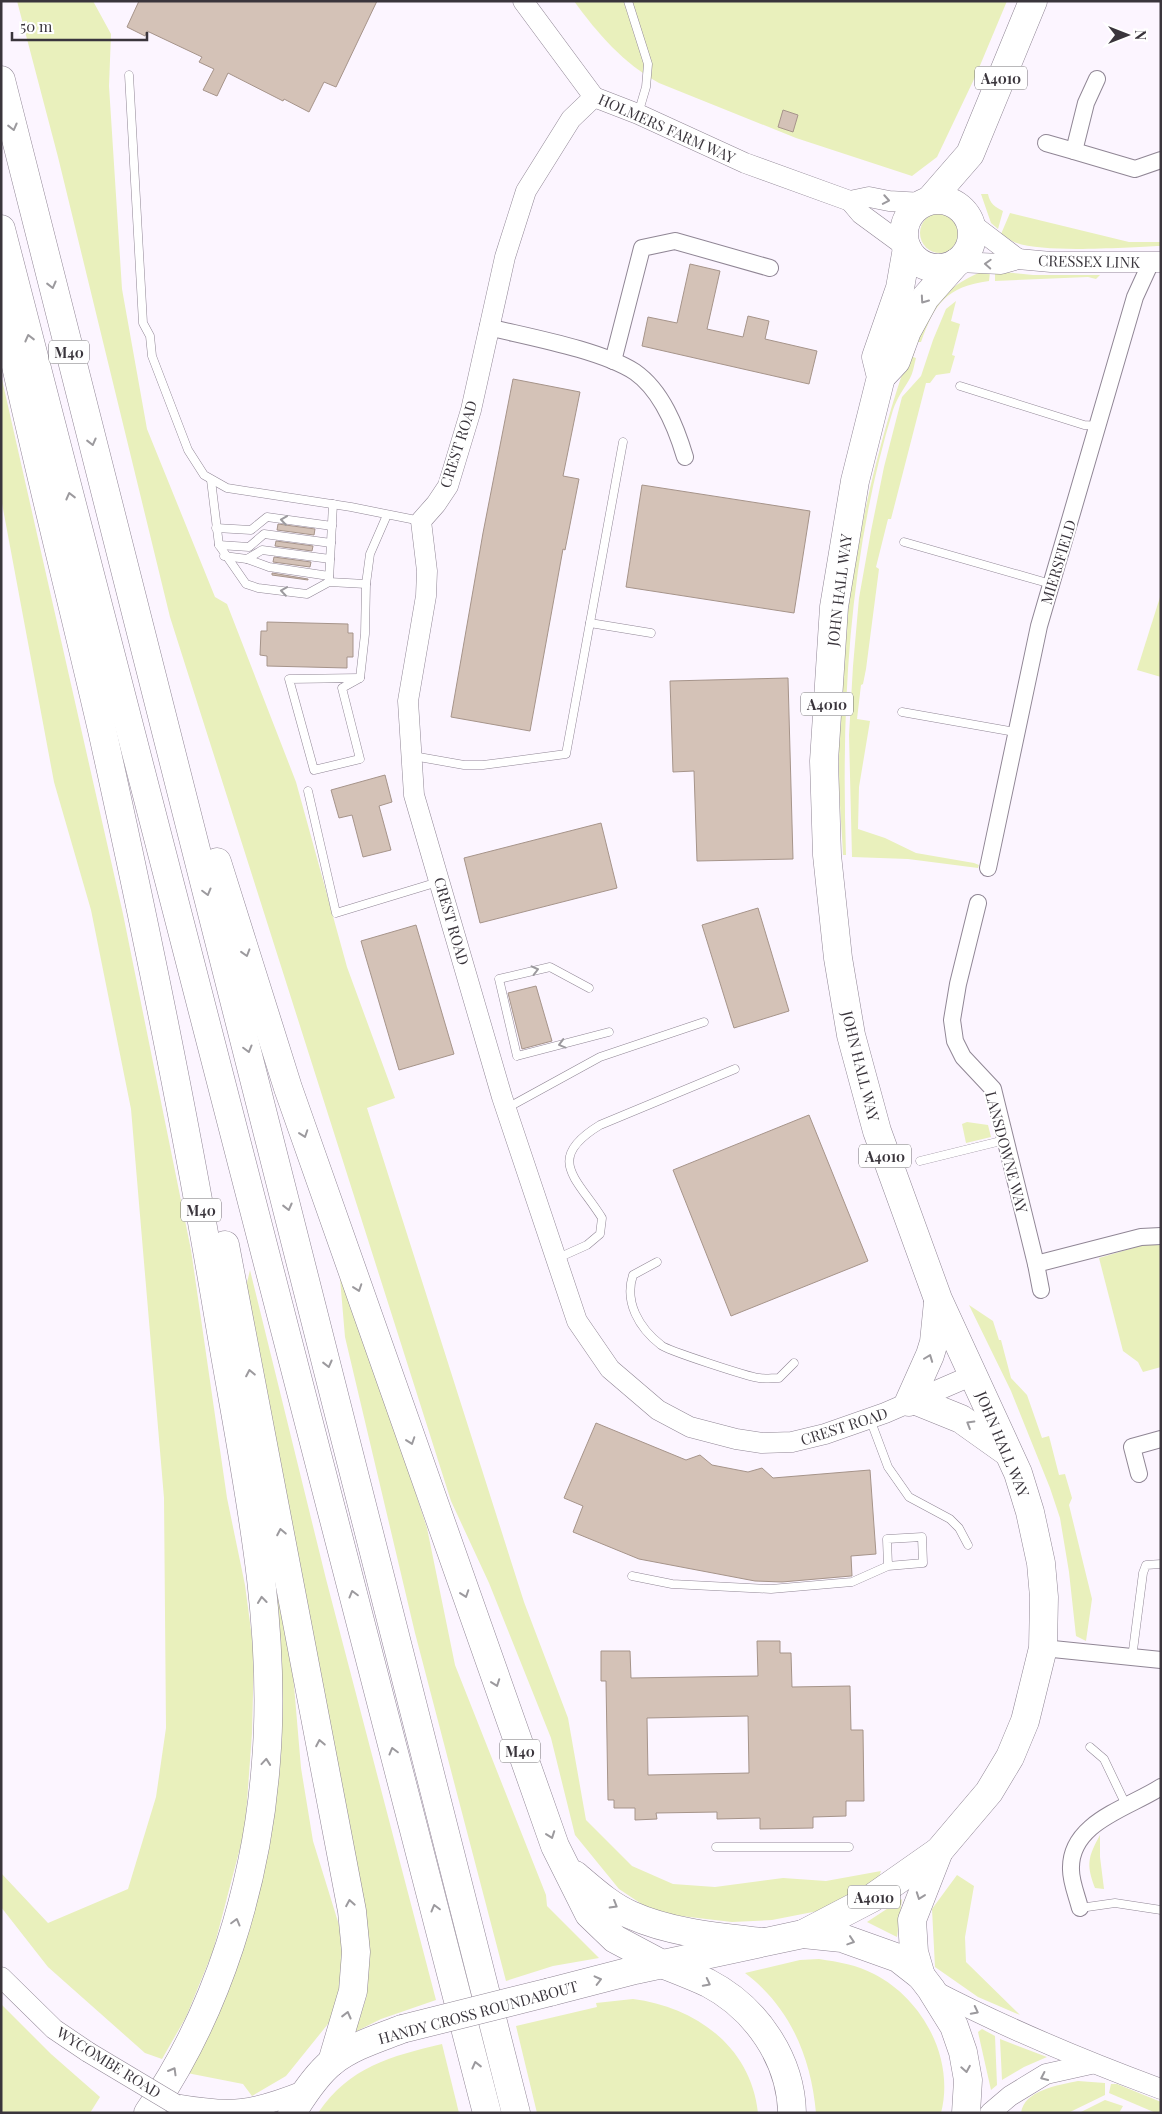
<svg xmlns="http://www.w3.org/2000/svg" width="1162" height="2114" font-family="'Playfair Display',serif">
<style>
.green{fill:#e9f0bc}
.building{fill:#d4c2b7;stroke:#a6948a;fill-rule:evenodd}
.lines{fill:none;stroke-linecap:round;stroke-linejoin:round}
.service-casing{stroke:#908695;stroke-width:9}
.minor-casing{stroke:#908695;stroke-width:18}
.tertiary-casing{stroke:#908695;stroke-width:21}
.trunk-casing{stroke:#908695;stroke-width:29}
.motorway-casing{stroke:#908695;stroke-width:29}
.service{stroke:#fff;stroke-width:8}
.minor{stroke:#fff;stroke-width:16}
.tertiary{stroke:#fff;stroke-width:20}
.trunk{stroke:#fff;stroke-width:28}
.motorway{stroke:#fff;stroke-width:28}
.tertiary-bridge-casing{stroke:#908695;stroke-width:21;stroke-linecap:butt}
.trunk-bridge-casing{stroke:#908695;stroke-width:29;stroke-linecap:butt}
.tertiary-bridge{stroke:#fff;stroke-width:20}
.trunk-bridge{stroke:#fff;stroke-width:28}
.oneway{stroke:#9c9a9e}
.labels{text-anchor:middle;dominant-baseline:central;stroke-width:4;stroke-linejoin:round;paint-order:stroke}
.shield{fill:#fff;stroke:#757276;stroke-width:1}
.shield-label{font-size:14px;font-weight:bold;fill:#3a353c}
.street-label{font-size:15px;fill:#3a353c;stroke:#fff}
</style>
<rect width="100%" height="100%" fill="#fcf5ff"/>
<g class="green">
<path d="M17,1H93L111,34L109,86L122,289L147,429L215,597L227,604L296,782L347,967L395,1098L367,1108L524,1602L568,1718L586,1820L632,1866L673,1884L715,1887L783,1878L826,1881L881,1871L876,1885L818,1911L772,1920L732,1922L655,1913L619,1889L575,1835L551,1738L489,1583L451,1501L170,617L58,157Z"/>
<path d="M574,1H1007L976,75L937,157L912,176L796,138L659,83C624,64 597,33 574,1Z"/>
<path d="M981,194H988C990,204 995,207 1003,211L998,229L991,223Z"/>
<path d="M1010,213L1129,242H1161V246C1127,247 1043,254 1014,242C1010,240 1005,236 1001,234Z"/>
<circle cx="940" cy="233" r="20"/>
<path d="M995,271L1033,275H1100L1096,279L1088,277L995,281Z"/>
<path d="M981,272H990L989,281C946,287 935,303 921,342H914C928,306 946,287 981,272Z"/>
<path d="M956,301L951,321L960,324L952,355L955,356L950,373L936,375L930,383H926L891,519H888L876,567L879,569L866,669L863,684L861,685L857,719L870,721L859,787L858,829L885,838L916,853L974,863L979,865L978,868L908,859L852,857L849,735L853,666L859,598L871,531L884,467L902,397L921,376L933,340L946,309Z"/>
<path d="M911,348H916L913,357L916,358C914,365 913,374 909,380C903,390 897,398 893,410C849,554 841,705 846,855H843C842,828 839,802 839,775C836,631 863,484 911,348Z"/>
<path d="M1,375L123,914L191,1250L227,1498L245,1585L254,1653L252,1733L245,1829L213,1951L186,2017L162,2059L145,2053L48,1967L1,1907V1873L48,1923L128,1889L156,1797L166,1728L164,1498L131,1109L91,910L54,782L1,498Z"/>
<path d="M1161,594V677L1137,670Z"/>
<path d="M967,1122L988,1125L991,1137L966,1143L962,1124Z"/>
<path d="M1150,1243H1161V1367L1143,1372L1138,1362L1123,1351L1099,1258Z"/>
<path d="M338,1255L427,1528L455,1665L546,1895L547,1906L599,1958L553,1966L506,1981L415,1633L345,1337Z"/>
<path d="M250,1270L326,1579L436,2000L381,2019L355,2032L367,1995L365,1921L244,1295Z"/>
<path d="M969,1305L993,1321L999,1340H1001L1011,1378L1027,1395L1042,1438L1049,1436L1059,1475L1065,1474L1072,1498L1069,1505L1092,1599L1086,1641L1076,1636L1069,1572L1060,1518L1050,1488L1011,1391Z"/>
<path d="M274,1569L292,1662L301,1768L313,1841L339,1925L347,1961L336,2014L286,2076L252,2096L243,2084L182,2072L250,1911Z"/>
<path d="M1100,1835V1857L1104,1889L1095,1888C1086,1864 1088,1857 1100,1835Z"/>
<path d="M957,1875L974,1886L965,1937L966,1962L1020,2015L978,1997L935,1967L932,1909Z"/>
<path d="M902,1899L897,1937L867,1922Z"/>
<path d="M819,1959C839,1962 857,1965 874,1974C923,1999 955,2059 941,2113H816C811,2057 790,2007 745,1973L800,1960Z"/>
<path d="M633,1999C695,2007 751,2046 758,2113H537L516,2026L597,2007L596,2003Z"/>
<path d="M1,2004L51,2054L100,2097L90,2113H1Z"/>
<path d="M982,2029L995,2036L997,2085L991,2090L978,2032Z"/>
<path d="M1000,2039L1047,2057L1024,2067L1002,2080Z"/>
<path d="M442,2044L459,2113H318C349,2067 391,2056 442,2044Z"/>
<path d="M1078,2081L1105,2083V2095L1068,2113H1021C1024,2090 1059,2085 1078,2081Z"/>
<path d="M1111,2084H1117L1161,2102V2113H1156L1109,2093Z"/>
<path d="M1105,2100L1123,2106L1119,2113H1079Z"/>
</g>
<g class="building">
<path d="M139,1H377L336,87L324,82L309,112L284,99L283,101L228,73L217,96L203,90L214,69L199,62L202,57L147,31L145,36L127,27Z"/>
<path d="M783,110L798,115L793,132L778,127Z"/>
<path d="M690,264L720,271L707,329L743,337L748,316L769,321L765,339L817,351L809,384L642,346L648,317L677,323Z"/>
<path d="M513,379L580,392L563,476L579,479L565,550L563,549L530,731L451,717L483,533Z"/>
<path d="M642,485L810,511L794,613L626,587Z"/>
<path d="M278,524L315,529L314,535L277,530Z"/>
<path d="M276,541L313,546L312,551L275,546Z"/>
<path d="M274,557L311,562L310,567L273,562Z"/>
<path d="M272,573L308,579V580L272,575Z"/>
<path d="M267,622L348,624V633H353V657H347V668L267,666V656L260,655L261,631H267Z"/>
<path d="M788,678L793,859L697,861L694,771L673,772L670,681Z"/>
<path d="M385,775L392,802L379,806L391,850L363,857L352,815L339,818L331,790Z"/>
<path d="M601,823L617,888L480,923L464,858Z"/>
<path d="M758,908L789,1011L734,1028L702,925Z"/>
<path d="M416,925L454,1054L399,1070L361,941Z"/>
<path d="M536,986L552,1041L522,1049L508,993Z"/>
<path d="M809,1115L868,1261L731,1316L673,1170Z"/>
<path d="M596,1423L686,1460L700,1455L712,1465L748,1472L762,1468L773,1478L870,1470L876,1554L851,1556L852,1576H851L782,1582L755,1581L639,1559L573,1532L583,1506L564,1498Z"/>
<path d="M757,1641H780V1653H791L792,1687L850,1686L851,1730H863L864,1801H846V1816L813,1817V1828L760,1829V1818L717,1819V1812L656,1813L657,1819L635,1820V1808H614V1800H608L606,1681H601V1651H630L631,1678L758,1676ZM748,1716L749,1773L648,1775L647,1718Z"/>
</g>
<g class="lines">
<g class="service-casing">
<g id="service">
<path d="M628,1L648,64L646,87L638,114"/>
<path d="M129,75L143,323L150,336L152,356L188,450L204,475L227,488L351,507L421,521"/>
<path d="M960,386L1084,425L1098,426"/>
<path d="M211,480L219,545L246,584L258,588L307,594L329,582L366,584"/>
<path d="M216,528L251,530L267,517L332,526"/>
<path d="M904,542L1051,584"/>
<path d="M219,545L249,547L264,534L331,543"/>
<path d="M224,556L247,559L262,550L330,559"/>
<path d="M247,559L269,567L329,576"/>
<path d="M329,580L333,504"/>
<path d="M590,623L651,633"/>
<path d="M360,678L342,688L360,759L314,770L289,679Z"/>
<path d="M360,678L365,634L366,584L370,554L387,515"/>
<path d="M902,712L1015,732"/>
<path d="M413,756L464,765H483L566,754L623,442"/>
<path d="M308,791L336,913L438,882"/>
<path d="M589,988L550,967L499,979L517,1056L609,1032"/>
<path d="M507,1108L600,1057L704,1022"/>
<path d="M920,1161L1005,1140"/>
<path d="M558,1258L587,1245L600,1234L602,1218C577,1178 544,1159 600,1125L735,1069"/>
<path d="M657,1262L633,1275C624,1302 639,1328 661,1345C666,1350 749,1377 759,1378C765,1379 772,1378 779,1378L794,1363"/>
<path d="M870,1419L888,1467L909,1497L950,1519L959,1528L968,1545"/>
<path d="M632,1576L672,1584L771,1589L852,1582L888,1566L923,1563L922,1537L887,1539L888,1566"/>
<path d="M1132,1658L1143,1573L1146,1565L1161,1564"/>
<path d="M1090,1747L1104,1759L1126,1805"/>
<path d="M716,1847H849"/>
<path d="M1080,1908L1115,1903L1161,1910"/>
</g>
</g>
<g class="minor-casing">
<g id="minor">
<path d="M1097,79L1086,103L1074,151L1135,169L1161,160"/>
<path d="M1046,143L1074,151"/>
<path d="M488,327C529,337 601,350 635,372C662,391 676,427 685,457"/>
<path d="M613,361L642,248L675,241L770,268"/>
<path d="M988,868L1039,626L1135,297L1151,262"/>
<path d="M978,903L958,984L952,1020L955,1041L963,1057L993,1089L1036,1264L1141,1237L1161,1236"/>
<path d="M1036,1264L1041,1290"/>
<path d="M1139,1474L1132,1447L1161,1439"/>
<path d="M1043,1648L1161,1660"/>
<path d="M1080,1908C1077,1896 1071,1882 1071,1870C1069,1822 1129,1808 1161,1787"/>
</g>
</g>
<g class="tertiary-casing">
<g id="tertiary">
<path d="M523,1L594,97L638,114L745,163L850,201L869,197L889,201L923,203"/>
<path d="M594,97L571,119L526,191L505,257L471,410L448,486L436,504L421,521L427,571L426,596L408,701L414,795L502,1097L577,1321L610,1369L658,1410L690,1427L736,1439L762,1443L792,1442L825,1434L885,1413L973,1375"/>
<path d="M850,201L861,214L906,247"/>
<path d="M972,224L1018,259"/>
<path d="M958,262L1001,264L1018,259L1051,262H1161"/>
<path d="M1,1977L54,2029L88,2052"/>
<path d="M931,1989C1006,2028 1082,2060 1161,2089"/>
<path d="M175,2104C233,2114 251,2112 306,2090"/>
<path d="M990,2113L1010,2096L1046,2074L1091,2064"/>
</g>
</g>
<g class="trunk-casing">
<g id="trunk">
<circle cx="938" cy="234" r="34"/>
<path d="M930,200L970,154L1033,1"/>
<path d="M881,377L896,361L907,331L925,298L956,263"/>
<path d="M914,1400L961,1419L1006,1451"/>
<path d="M909,1402L930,1355L934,1342L938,1302"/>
<path d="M803,1934L872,1898L939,1851L989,1792L1010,1757L1025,1721L1043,1648L1044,1597L1041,1563L1030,1512L1018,1473L938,1299L877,1131L851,1035L838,958L827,855L824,761L834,607L855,481L881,377L876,357L900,288L907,248"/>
<path d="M662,1964C677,1970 693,1976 708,1983C756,2008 791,2059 792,2113"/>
<path d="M921,1976L914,1952L912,1920L939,1851"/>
<path d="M550,1992L635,1970L803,1934L842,1938L898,1958L921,1976L931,1989L954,2026L963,2052L968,2080L966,2113"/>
<path d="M292,2113C303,2095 316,2075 332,2062C352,2046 379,2038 402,2029"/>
</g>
</g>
<g class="motorway-casing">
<g id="motorway">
<path d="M1,80L516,2113"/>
<path d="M1,229L487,2113"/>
<path d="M2,302C32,445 69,587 102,730C146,928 187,1127 220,1326C244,1469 278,1616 266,1762C257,1884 218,2012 148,2113"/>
<path d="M217,862L288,1088L555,1846L589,1914L615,1939L662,1964"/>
<path d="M225,1245L352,1911L356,1952L353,1991L332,2062"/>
<path d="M575,1875C593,1890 610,1906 631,1915C671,1933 719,1937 762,1942"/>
</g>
</g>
<use href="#service" class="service"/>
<use href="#minor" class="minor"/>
<use href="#tertiary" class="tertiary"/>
<use href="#trunk" class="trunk"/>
<use href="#motorway" class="motorway"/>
<g class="tertiary-bridge-casing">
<path id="tertiary-bridge" d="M88,2052L175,2104"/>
</g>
<g class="trunk-bridge-casing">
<path id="trunk-bridge" d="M402,2029L550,1992"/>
</g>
<use href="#tertiary-bridge" class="tertiary-bridge"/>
<use href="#trunk-bridge" class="trunk-bridge"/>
</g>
<defs><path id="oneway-chevron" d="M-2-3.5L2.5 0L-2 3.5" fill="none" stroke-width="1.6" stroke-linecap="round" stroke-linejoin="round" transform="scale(1.25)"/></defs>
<g class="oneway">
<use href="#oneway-chevron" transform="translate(13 127) rotate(76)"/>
<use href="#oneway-chevron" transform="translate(886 200) rotate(10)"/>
<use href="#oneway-chevron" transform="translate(988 264) rotate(-177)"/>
<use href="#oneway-chevron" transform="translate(52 285) rotate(76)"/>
<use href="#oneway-chevron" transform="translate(924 300) rotate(125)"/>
<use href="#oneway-chevron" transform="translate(29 338) rotate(-104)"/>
<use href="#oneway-chevron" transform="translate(92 442) rotate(76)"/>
<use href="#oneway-chevron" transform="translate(70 496) rotate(-104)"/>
<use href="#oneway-chevron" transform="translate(284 520) rotate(-172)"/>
<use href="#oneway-chevron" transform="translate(284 591) rotate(-172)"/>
<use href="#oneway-chevron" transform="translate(207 892) rotate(75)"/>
<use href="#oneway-chevron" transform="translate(246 953) rotate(73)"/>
<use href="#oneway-chevron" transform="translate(535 970) rotate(-14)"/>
<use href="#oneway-chevron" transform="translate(562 1044) rotate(165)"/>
<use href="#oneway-chevron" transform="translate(248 1049) rotate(75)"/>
<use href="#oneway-chevron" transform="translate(304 1134) rotate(71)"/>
<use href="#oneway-chevron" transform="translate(288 1207) rotate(76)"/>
<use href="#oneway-chevron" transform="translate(358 1288) rotate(71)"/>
<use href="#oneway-chevron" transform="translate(929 1358) rotate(-69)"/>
<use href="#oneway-chevron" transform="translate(328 1364) rotate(76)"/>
<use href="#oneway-chevron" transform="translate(250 1373) rotate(-101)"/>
<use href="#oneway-chevron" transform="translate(970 1424) rotate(-149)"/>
<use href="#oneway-chevron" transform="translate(411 1441) rotate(71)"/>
<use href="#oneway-chevron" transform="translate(281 1532) rotate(-101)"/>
<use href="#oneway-chevron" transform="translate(353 1594) rotate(-105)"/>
<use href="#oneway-chevron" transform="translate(465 1594) rotate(71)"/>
<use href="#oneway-chevron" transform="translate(262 1600) rotate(-96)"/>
<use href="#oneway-chevron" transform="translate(496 1683) rotate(70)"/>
<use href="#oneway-chevron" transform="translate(320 1743) rotate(-101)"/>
<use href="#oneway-chevron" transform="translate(393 1751) rotate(-105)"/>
<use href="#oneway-chevron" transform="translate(266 1762) rotate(-85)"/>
<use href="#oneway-chevron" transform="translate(551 1835) rotate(70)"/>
<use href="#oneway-chevron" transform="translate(920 1896) rotate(110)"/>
<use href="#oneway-chevron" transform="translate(350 1903) rotate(-100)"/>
<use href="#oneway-chevron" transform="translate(614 1905) rotate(30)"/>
<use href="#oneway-chevron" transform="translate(435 1908) rotate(-105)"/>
<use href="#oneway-chevron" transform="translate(236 1922) rotate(-75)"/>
<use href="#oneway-chevron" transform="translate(851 1941) rotate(18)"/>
<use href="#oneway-chevron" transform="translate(598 1980) rotate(-14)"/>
<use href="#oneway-chevron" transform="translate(707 1983) rotate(27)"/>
<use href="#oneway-chevron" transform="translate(975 2011) rotate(27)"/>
<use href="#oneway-chevron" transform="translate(347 2015) rotate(-76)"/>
<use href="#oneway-chevron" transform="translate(476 2065) rotate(-104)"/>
<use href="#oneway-chevron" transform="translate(966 2069) rotate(80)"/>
<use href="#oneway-chevron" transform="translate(173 2071) rotate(-60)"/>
<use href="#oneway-chevron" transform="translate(1044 2077) rotate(155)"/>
</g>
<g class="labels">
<g class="shield">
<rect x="975" y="66.5" width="52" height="23" rx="4"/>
<rect x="49" y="340.5" width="40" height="23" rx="4"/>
<rect x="801" y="692.5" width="52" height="23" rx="4"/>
<rect x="859" y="1144.5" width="52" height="23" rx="4"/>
<rect x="181" y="1198.5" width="40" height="23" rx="4"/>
<rect x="500" y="1739.5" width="40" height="23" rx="4"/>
<rect x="848" y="1885.5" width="52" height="23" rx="4"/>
</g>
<g class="shield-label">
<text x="1001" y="78">A4010</text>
<text x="69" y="352">M40</text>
<text x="827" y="704">A4010</text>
<text x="885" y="1156">A4010</text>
<text x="201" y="1210">M40</text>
<text x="520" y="1751">M40</text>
<text x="874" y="1897">A4010</text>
</g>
<g class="street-label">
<text transform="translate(667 128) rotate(24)">HOLMERS FARM WAY</text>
<text transform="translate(1089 261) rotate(1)">CRESSEX LINK</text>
<text transform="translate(458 444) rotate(-72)">CREST ROAD</text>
<text transform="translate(1058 562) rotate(-73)">MIERSFIELD</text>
<text transform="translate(839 590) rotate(-83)">JOHN HALL WAY</text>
<text transform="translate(452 921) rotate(74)">CREST ROAD</text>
<text transform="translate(861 1066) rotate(76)">JOHN HALL WAY</text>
<text transform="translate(1007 1152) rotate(75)">LANSDOWNE WAY</text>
<text transform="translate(844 1426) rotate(-18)">CREST ROAD</text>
<text transform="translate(1003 1444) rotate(67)">JOHN HALL WAY</text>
<text transform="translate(478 2012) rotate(-15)">HANDY CROSS ROUNDABOUT</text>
<text transform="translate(109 2062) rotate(32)">WYCOMBE ROAD</text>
</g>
</g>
<rect width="1162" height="2114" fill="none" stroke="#3a353c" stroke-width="5"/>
<g transform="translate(1127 35) rotate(90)" stroke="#ffffff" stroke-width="4" paint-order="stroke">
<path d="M0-4L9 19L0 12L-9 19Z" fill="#3a353c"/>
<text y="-8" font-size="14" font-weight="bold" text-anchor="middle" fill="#3a353c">N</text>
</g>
<path d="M12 32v8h135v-8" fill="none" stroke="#3a353c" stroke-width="2.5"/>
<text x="20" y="32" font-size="15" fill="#3a353c" stroke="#ffffff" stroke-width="4" paint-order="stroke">50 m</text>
</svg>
